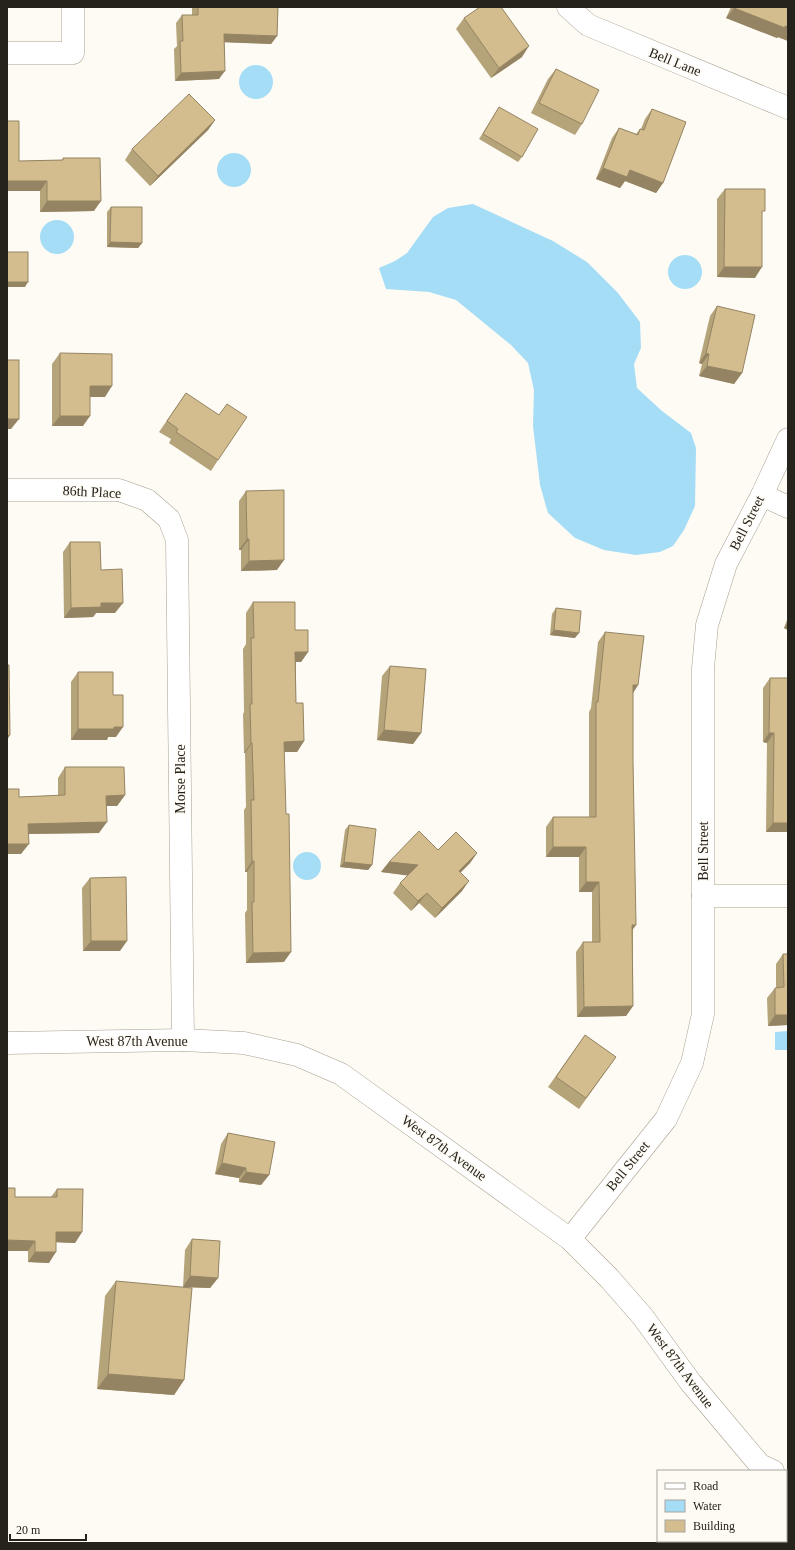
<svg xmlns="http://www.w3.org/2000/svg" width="795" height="1550" font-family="'Times New Roman',serif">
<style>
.water{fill:#a5ddf7}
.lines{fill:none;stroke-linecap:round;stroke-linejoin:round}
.street-casing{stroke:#a79f8f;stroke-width:23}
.street{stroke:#fff;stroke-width:22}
.wall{fill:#b5a37a}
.shaded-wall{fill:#948463}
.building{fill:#d3bd8e;stroke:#948463}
.labels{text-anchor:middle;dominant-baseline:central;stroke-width:3;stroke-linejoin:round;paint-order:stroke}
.street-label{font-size:14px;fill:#26231d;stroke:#fefbf4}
</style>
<rect width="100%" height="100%" fill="#fefbf4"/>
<g class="water">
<circle cx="256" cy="82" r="17"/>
<circle cx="234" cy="170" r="17"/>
<path d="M473,204L553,241L587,262L618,293L640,322L641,348L634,364L637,388L662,411L691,433L696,448L695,506L684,530L673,546L660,552L636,555L604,550L575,538L548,513L540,485L533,426L534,390L528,363L511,345L456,300L429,292L386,289L379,268L395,261L407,253L433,217L448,208Z"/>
<circle cx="57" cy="237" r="17"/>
<circle cx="685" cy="272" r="17"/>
<circle cx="307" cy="866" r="14"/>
<path d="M788,1031V1050H775V1032Z"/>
</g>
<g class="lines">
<g class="street-casing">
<g id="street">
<path d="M568,7L588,25L788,108"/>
<path d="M7,53H73V7"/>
<path d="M7,490H119L147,500L169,519L177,540L183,1040"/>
<path d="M762,495L788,507"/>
<path d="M703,896H788"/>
<path d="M7,1043L183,1040L244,1043L297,1055L341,1074L570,1239L609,1278L643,1317L691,1383L760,1465L773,1471"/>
<path d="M570,1239L666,1119L692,1063L703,1014V668L707,625L726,564L762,495L788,439"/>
</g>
</g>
<use href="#street" class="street"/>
</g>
<g class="wall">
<path d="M192,7H278L277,36L271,44L224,42L219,79L175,81L174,49L177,46L176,23L182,15H192Z"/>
<path d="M731,7H788V41L778,37L777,38L726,18Z"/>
<path d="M464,18L522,57L491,78L456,29Z"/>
<path d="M556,69L582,124L575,135L531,113L548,79Z"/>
<path d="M499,107L522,157L518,162L479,139Z"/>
<path d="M652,109L663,183L656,193L625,181L620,188L596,179L612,138L619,128L636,134L640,129H641L645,119Z"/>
<path d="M215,120L208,130L150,186L125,160L132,149Z"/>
<path d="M63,158L94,211L40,212V191H7L19,161L62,160Z"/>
<path d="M725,189L762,215L755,278L717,277V199Z"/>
<path d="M111,207L142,243L138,248L107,247V212Z"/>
<path d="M717,306L742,373L734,384L699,376L702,364L699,363L710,316Z"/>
<path d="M60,353L105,397H90L83,426H52V364Z"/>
<path d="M186,393L218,460L211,471L169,443L171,439L159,432Z"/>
<path d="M246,491L277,570L241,571V550H239V501Z"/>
<path d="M70,542L101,570L115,613H96L93,617L64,618L63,552Z"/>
<path d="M253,602L295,630L308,652L301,662H296V703L304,741L297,752H284V962L246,963L245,913L247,910V872H245L244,810L246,807L245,753H244L243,714L244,712L243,649L246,644V613Z"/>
<path d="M556,608L575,638L550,635L552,614Z"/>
<path d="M788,617V630L784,628Z"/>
<path d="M605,632L638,685L633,693V1006L626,1016L577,1017L576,952L583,942H592V892H579V857H546V827L553,817H589V712L591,708L598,642Z"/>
<path d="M390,666L421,733L413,744L377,740L382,676Z"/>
<path d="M78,672L113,695L116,737H108L107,740H71V682Z"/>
<path d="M770,678L788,832H766L767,743L763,742V688Z"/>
<path d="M65,767L125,795L117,806H106L99,833L29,834L21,854H7V789L19,797L58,796V778Z"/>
<path d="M349,825L372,865L368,870L340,867L345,830Z"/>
<path d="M438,850L477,853L470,863L460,873L462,891L435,918L419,903L411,911L393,893L400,883L408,875L381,872L389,862Z"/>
<path d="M90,878L120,951H83L82,888Z"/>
<path d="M783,954H788V1025L768,1026L767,998L775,988H776V964Z"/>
<path d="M585,1035L616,1057L579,1109L548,1087Z"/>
<path d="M228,1133L269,1175L261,1185L239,1182V1178L215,1174L221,1144Z"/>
<path d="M7,1188L15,1197H51L57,1189L82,1232L75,1243L56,1242L49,1263L28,1262V1251H7Z"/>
<path d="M192,1239L218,1278L210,1288L183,1287L185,1250Z"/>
<path d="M116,1281L184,1380L174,1395L97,1389L105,1296Z"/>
</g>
<g class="shaded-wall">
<path d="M734,8L788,27V41L778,37L777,38L726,18Z"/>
<path d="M224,34L277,36L271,44L218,42Z"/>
<path d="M529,46L522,57L491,78L499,68Z"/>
<path d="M225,71L219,79L175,81L181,73Z"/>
<path d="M215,120L208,130L150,186L158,176Z"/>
<path d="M603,168L630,170L663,183L656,193L625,181L620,188L596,179Z"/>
<path d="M7,181H47L40,191H7Z"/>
<path d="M47,201H101L94,211L40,212Z"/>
<path d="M110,242L142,243L138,248L107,247Z"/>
<path d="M724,267H762L755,278L717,277Z"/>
<path d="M7,282H28L25,287H7Z"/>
<path d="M706,353L709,354L702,364L699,363Z"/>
<path d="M707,366L742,373L734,384L699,376Z"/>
<path d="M90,386H112L105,397H83Z"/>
<path d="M60,416H90L83,426H52Z"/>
<path d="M7,419H19L11,429H7Z"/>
<path d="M247,539H249L241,550H239Z"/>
<path d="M284,560L277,570L241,571L249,561Z"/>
<path d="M101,603H123L115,613H96L93,617L64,618L71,608Z"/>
<path d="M788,622V630L784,628Z"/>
<path d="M554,630L579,633L575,638L550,635Z"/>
<path d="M295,652H308L301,662H288Z"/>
<path d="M633,685H638L631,696Z"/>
<path d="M114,727H123L116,737H108L107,740H71L78,729Z"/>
<path d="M384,730L421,733L413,744L377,740Z"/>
<path d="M769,733H774L767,743L763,742Z"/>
<path d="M10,735L7,740V736Z"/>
<path d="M304,741L297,752H276L284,742Z"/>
<path d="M251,743H252L245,753H244Z"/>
<path d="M125,795L117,806H99L106,796Z"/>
<path d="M107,822L99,833L21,834L28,824Z"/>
<path d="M773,823H788V832H766Z"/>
<path d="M7,844H29L21,854H7Z"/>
<path d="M553,847H586L579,857H546Z"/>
<path d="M477,853L470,863L452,881L459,871Z"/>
<path d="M252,861H254L247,872H245Z"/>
<path d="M344,862L372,865L368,870L340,867Z"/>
<path d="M389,862L418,865L411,876L381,872Z"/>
<path d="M469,881L462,891L435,918L442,908Z"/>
<path d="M586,882H599L592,892H579Z"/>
<path d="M427,893L419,903L411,911L418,901Z"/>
<path d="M632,925H636L629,935Z"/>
<path d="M91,941H127L120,951H83Z"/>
<path d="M291,952L284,962L246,963L253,953Z"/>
<path d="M633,1006L626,1016L577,1017L584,1007Z"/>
<path d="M775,1015H788V1025L768,1026Z"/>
<path d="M222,1163L246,1168L239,1178L215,1174Z"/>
<path d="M246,1172L269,1175L261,1185L239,1182Z"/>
<path d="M56,1232H82L75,1243L49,1242Z"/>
<path d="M7,1240L35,1241L28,1251H7Z"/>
<path d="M35,1252H56L49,1263L28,1262Z"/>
<path d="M190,1276L218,1278L210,1288L183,1287Z"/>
<path d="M108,1374L184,1380L174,1395L97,1389Z"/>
</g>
<g class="building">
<path d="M198,7H278L277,36L224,34L225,71L181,73L180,41H183L182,15H198Z"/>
<path d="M480,7H501L529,46L499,68L464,18Z"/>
<path d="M734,7H788V27L785,26V28L734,8Z"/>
<path d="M556,69L599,90L582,124L539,103Z"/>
<path d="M189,94L215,120L158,176L132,149Z"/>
<path d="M499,107L538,129L522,157L483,134Z"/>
<path d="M652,109L686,122L663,183L630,170L627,177L603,168L619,128L638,135L640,129L644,130Z"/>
<path d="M7,121H19V161L63,160V158H100L101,201H47V181H7Z"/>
<path d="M725,189H765V211H762V267H724Z"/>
<path d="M111,207H142V243L110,242Z"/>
<rect x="7" y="252" width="21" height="30"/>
<path d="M717,306L755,315L742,373L707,366L709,354L706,353Z"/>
<path d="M60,353L112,354V386H90V416H60Z"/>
<rect x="7" y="360" width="12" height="59"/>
<path d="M186,393L219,415L227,404L247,417L218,460L176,432L178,429L167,421Z"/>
<path d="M284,490V560L249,561V539H247L246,491Z"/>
<path d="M70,542H100L101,570L122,569L123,603H101V607L71,608Z"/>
<path d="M253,602H295V630H308V652H295L296,703H303L304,741L284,742L286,814H289L291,952L253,953L252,902H254V861H252L251,800H254L252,743H251L250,704H252L251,638H254Z"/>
<path d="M556,608L581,611L579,633L554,630Z"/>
<path d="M605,632L644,636L638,685H633V761L636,925H632L633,1006L584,1007L583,942H600L599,882H586V847H553V817H596V702H598Z"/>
<path d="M7,665H9L10,735L7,736Z"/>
<path d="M390,666L426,669L421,733L384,730Z"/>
<path d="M78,672H113V695H123V727H114V729H78Z"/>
<path d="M770,678H788V823H773L774,733H769Z"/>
<path d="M65,767H124L125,795L106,796L107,822L28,824L29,844H7V789H19V797L65,795Z"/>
<path d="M349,825L376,829L372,865L344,862Z"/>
<path d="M419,831L438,850L456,832L477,853L459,871L469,881L442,908L427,893L418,901L400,883L418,865L389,862Z"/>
<path d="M126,877L127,941H91L90,878Z"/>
<path d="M783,954H788V1015H775V988L784,987Z"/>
<path d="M585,1035L616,1057L586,1098L556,1077Z"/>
<path d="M228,1133L275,1142L269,1175L246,1172V1168L222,1163Z"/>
<path d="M7,1188H15V1197H57V1189H83L82,1232H56V1252H35V1241L7,1240Z"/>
<path d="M192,1239L220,1241L218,1278L190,1276Z"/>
<path d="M116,1281L192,1288L184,1380L108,1374Z"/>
</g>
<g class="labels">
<g class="street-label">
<text transform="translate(675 62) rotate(22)">Bell Lane</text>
<text transform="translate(92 492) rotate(3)">86th Place</text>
<text transform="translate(747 523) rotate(-63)">Bell Street</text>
<text transform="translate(180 779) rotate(-90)">Morse Place</text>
<text transform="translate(703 851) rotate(-90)">Bell Street</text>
<text x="137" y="1041">West 87th Avenue</text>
<text transform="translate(444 1148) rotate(36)">West 87th Avenue</text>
<text transform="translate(628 1166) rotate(-51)">Bell Street</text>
<text transform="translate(680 1366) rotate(53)">West 87th Avenue</text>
</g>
</g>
<rect width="795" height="1550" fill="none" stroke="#26231d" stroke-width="16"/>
<rect x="657" y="1470" width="130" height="72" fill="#fefbf4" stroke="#a8a59e"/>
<rect x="665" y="1483" width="20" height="6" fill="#ffffff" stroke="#a8a59e"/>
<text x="693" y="1490" font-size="12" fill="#26231d">Road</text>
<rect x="665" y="1500" width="20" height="12" fill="#a5ddf7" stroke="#a8a59e"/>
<text x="693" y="1510" font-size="12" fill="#26231d">Water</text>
<rect x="665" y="1520" width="20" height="12" fill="#d3bd8e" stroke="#a8a59e"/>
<text x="693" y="1530" font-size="12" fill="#26231d">Building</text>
<path d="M10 1534v6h76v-6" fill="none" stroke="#26231d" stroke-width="2"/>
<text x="16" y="1534" font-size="12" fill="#26231d" stroke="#fefbf4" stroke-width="3" paint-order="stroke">20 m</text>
</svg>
